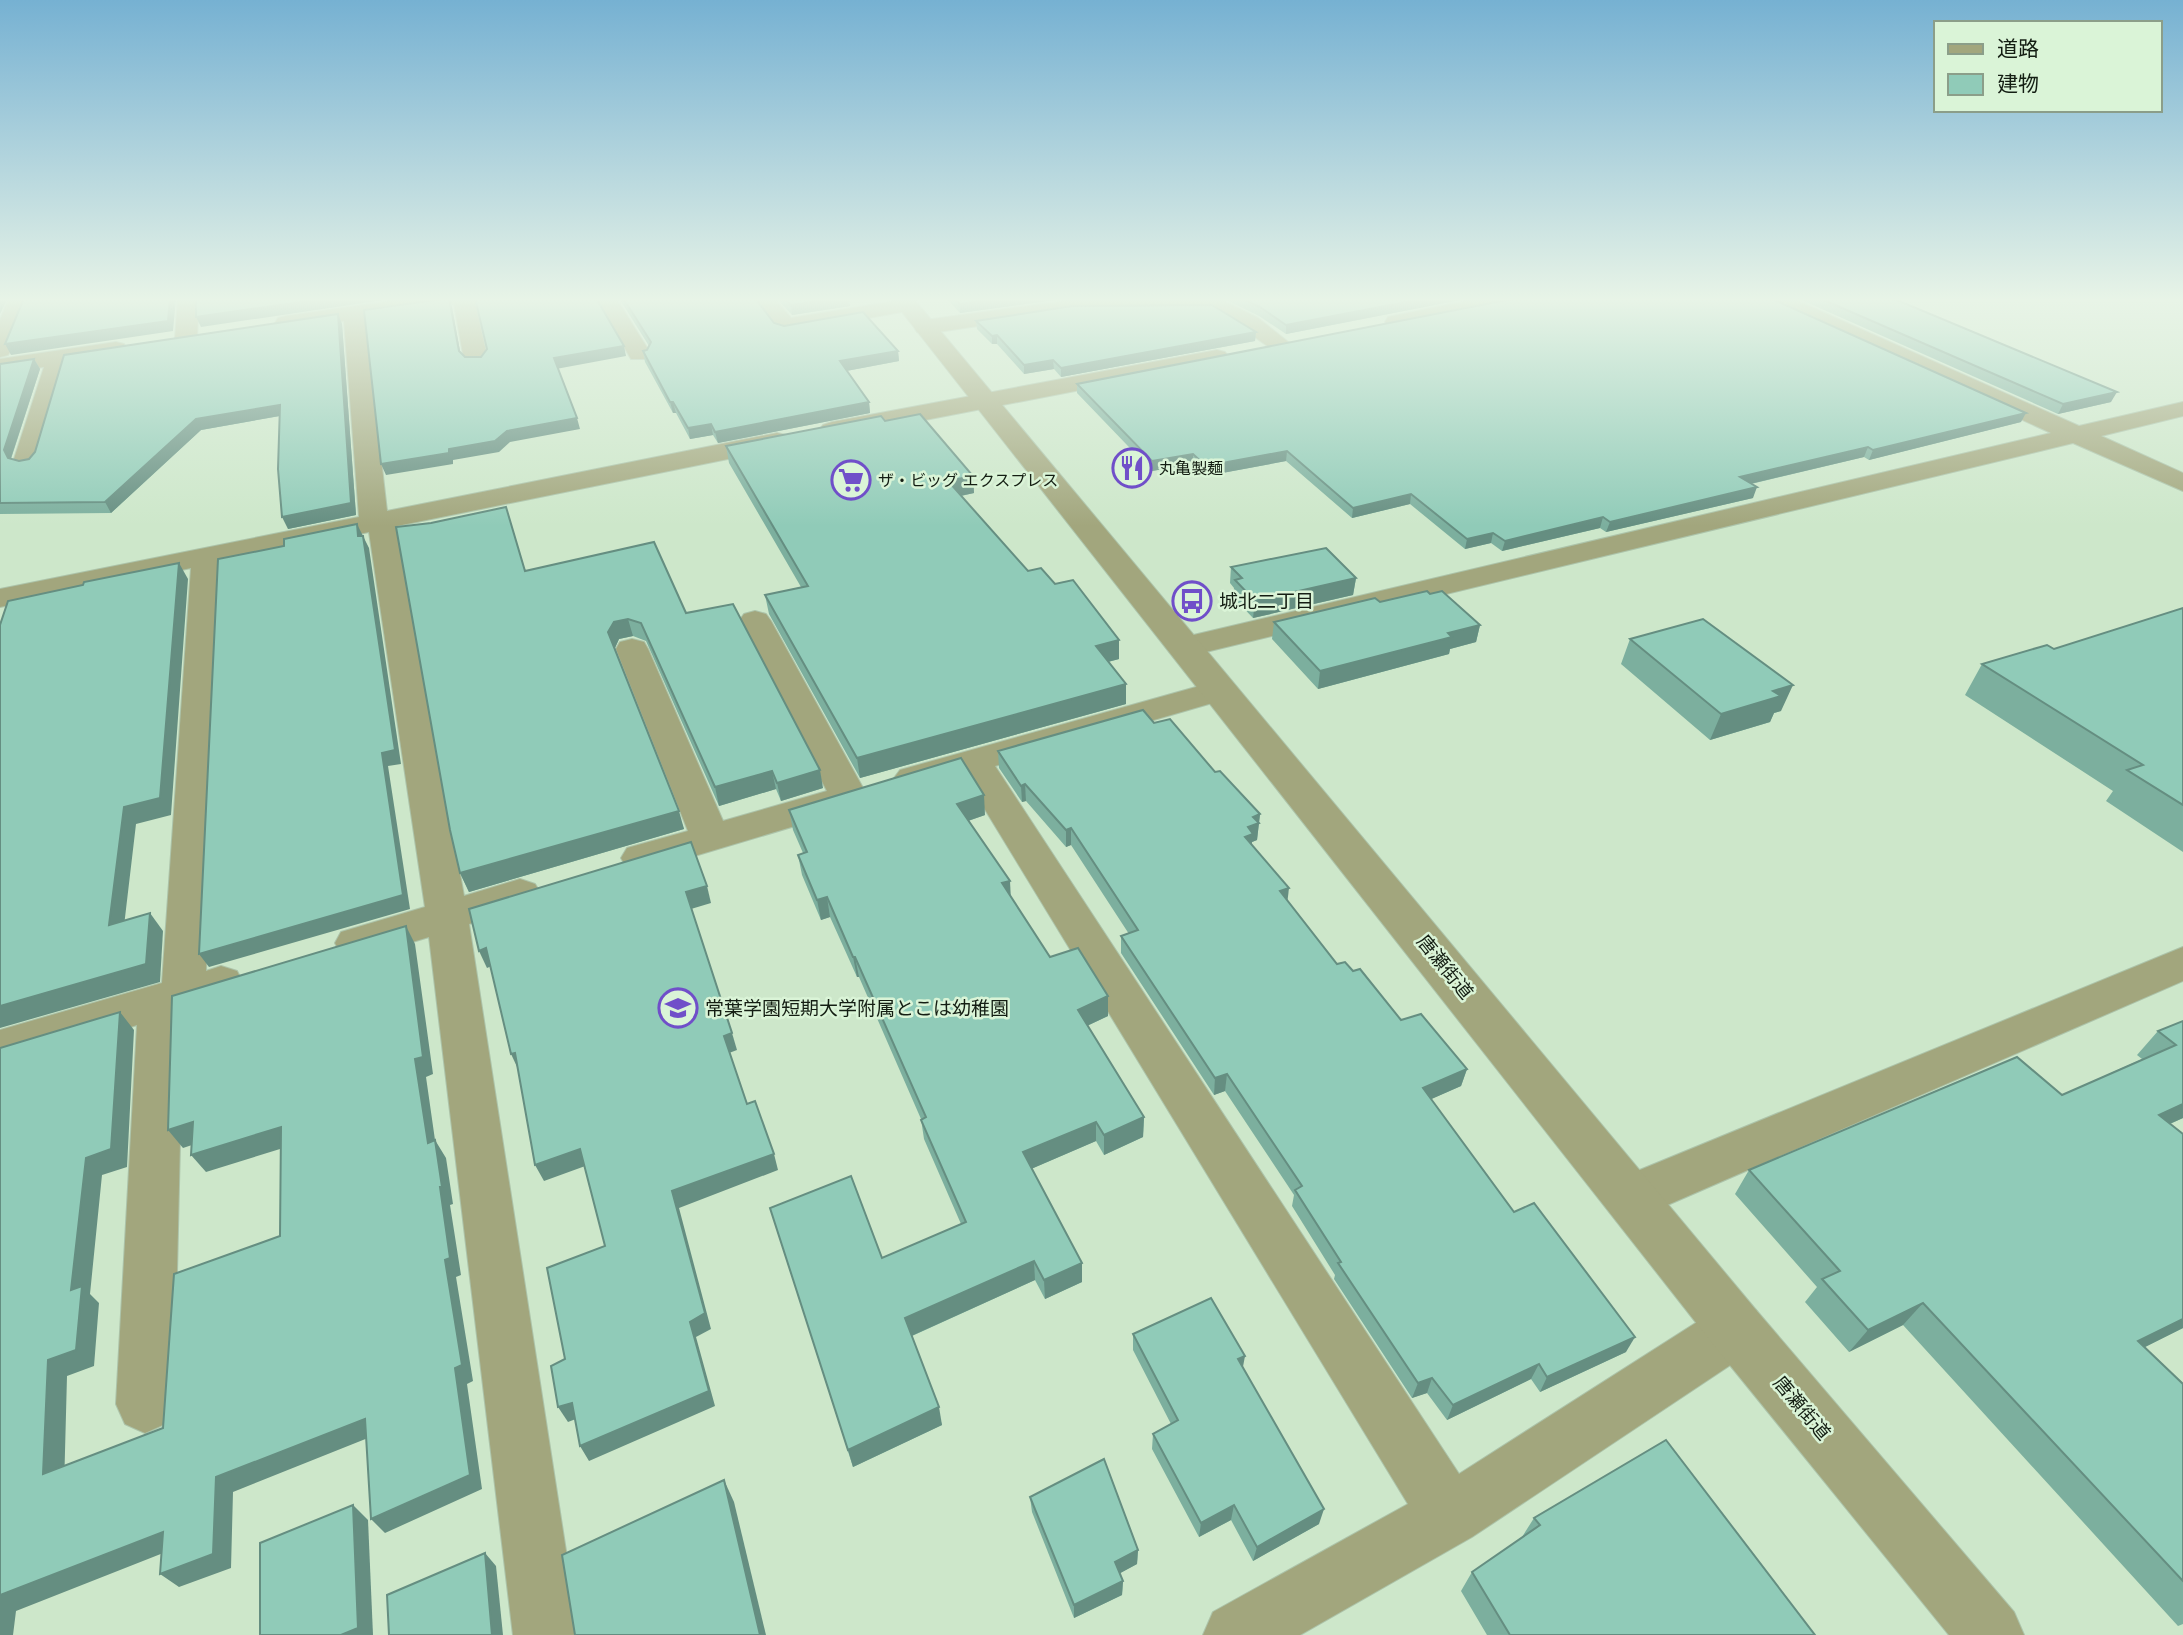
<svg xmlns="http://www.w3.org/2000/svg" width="2183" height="1635" font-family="Jost,'Noto Sans JP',sans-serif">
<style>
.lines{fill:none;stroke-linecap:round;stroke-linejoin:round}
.minor-casing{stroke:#acc3a9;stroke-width:2}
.tertiary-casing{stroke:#acc3a9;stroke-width:2}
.minor{fill:#a2a67d;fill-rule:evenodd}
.tertiary{fill:#a2a67d;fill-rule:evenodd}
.wall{fill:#7caf9e}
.shaded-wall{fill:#658e81}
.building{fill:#90cbb8;stroke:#658e81;stroke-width:2}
.labels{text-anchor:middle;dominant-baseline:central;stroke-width:5;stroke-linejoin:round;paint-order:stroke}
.far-poi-label{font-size:16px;fill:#141e13;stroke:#daf4d7;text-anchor:start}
.poi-label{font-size:19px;fill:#141e13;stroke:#daf4d7;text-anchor:start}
.street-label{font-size:19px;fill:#141e13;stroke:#daf4d7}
</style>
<rect width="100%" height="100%" fill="#cde7ca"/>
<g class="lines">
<g class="minor-casing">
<g id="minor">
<path d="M9,298H30L11,350L8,355L0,357V320Z"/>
<path d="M178,298H199L197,338L194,343H178L175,338Z"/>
<path d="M412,298H474L488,360L484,365H468L464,360L454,304L365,318L387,511L777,433L786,435L790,441L786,447L777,449L397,526L464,896L520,879L535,884L541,894L535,904L469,924L579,1635H513L429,937L356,959L341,954L335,943L341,932L425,907L369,532L222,562L206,971L221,966L237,971L243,983L237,995L183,1011L174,1404L165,1424L145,1433L125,1424L116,1404L137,1025L0,1068V1030L162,983L191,568L0,607V589L359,517L344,321L286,330L278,328L275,323L278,318L286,316Z"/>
<path d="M596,298H616L651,354L647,359H631Z"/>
<path d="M752,298H774L791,318L907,299L915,300L918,305L915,310L907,311L786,333L778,331Z"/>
<path d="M1218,298L1258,318L1292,345L1289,350H1273L1242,328L1212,311L1072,312L925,334L917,332L914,327L917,322L925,320L1072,300Z"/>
<path d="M1481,298H1521L1518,303L1510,304L1396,329L1388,327L1385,322L1388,317Z"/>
<path d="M1764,298H1791L2079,426L2183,402V416L2101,436L2183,473V491L2073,443L1185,657L1173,654L1169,647L1173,640L1185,637L2051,433L1766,303Z"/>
<path d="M116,342L124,344L127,349L124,354L68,363L39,462L35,468L26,470L17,468L13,462L44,367L0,373V359Z"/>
<path d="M1217,350L1225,352L1229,357L1225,362L832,438L823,435L819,430L823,425L832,422Z"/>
<path d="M755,611L766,614L771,621L868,797L862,806L641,872L627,868L621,858L627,848L688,831L616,649L620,642L632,639L644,642L648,649L723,821L827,791L739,621L744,614Z"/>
<path d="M1221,680L1233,683L1238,690L1233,697L995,766L1459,1474L1716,1310L1736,1302L1756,1310L1764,1329L1756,1348L1472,1537L1300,1635H1203L1213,1612L1408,1504L964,775L913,790L900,786L894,778L900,770Z"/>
<path d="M2183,947V981L1649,1213L1631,1220L1613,1213L1605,1197L1613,1181Z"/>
</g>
</g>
<g class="tertiary-casing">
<path id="tertiary" d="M891,298H913L1756,1310L2014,1612L2024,1635H1949L1716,1348Z"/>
</g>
<use href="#minor" class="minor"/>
<use href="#tertiary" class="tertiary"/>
</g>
<g class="wall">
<path d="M619,298H755L774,323L898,351L899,361L846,371L869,402L870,413L718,443L713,435L690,439L676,413H673L645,362L643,351L647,350L649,346Z"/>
<path d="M776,298H849L850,306L792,315Z"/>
<path d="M948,298H1070L960,313L948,300Z"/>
<path d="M1222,298H1470L1286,334L1259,316Z"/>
<path d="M1797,298H1892L2111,402L2058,414Z"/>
<path d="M338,314L342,324L356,515L288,529L280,416L201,430L111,513L0,514V364L34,359L40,369L11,459L19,461L29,459Z"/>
<path d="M976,321L1256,332L1255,341L1061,377L1054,369L1024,374L997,344H992L977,329Z"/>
<path d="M1077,384L2021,422L1869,460L1864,457L1751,484L1753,498L1606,532L1600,528L1502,551L1491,543L1465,549L1410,504L1352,518L1286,461L1206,476L1193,464L1152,471L1077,393Z"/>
<path d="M885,421L973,476L974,493L961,496L1028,571L1119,659L1108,662L1126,684V704L860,778L769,614L765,595L801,587L729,463L726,446Z"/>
<path d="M506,507L525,570L686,613L823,788L781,801L776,789L719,806L646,641L633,636L619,639L615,648L684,829L469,892L460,873L431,523Z"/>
<path d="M1231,567L1356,578L1353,595L1253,618L1233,597L1234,588L1230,583Z"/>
<path d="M1430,594L1480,625L1476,642L1450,649L1449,654L1318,689L1272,639L1274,622Z"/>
<path d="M2183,608V852L2106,801L2113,791L1965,695L1982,664L2054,649Z"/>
<path d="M1630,639L1781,711L1774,713L1770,722L1710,740L1621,664Z"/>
<path d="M1154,723L1215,772L1260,814L1257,840L1252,842L1251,844L1287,901L1337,964L1353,971L1401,1020L1467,1069L1461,1086L1431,1099L1514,1212L1626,1352L1540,1392L1531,1379L1447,1420L1427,1393L1412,1398L1334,1279L1335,1275L1292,1206L1294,1195L1225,1091L1214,1095L1121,953V936L1129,934L1071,845L1066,847L1026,801L1022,802L999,768L998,751Z"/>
<path d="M789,810L985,815L968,821L1010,896L1050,957L1108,1016L1087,1026L1144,1117L1143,1137L1104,1155L1096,1141L1031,1169L1082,1263V1282L1045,1299L1035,1280L912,1336L942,1425L853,1467L770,1208L882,1258L961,1224L924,1139L921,1119L859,977H857L830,917L821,920L802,875L798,855L803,853L793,830Z"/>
<path d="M2183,1021V1118L2170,1124L2183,1134V1328L2145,1347L2183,1384V1624L2178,1626L1903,1325L1849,1352L1805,1302L1817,1287L1735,1194L1749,1170L2062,1095L2142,1059L2137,1055L2158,1031Z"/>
<path d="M1133,1334L1243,1367L1319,1524L1253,1561L1231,1520L1199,1537L1152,1449L1153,1434L1171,1424L1133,1350Z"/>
<path d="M1030,1497L1138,1550L1137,1564L1120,1573L1123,1581L1122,1595L1074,1618L1032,1512Z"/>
<path d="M1534,1518L1815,1635H1487L1461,1591L1472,1572L1522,1537Z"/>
</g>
<g class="shaded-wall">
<path d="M0,298H8L0,314Z"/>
<path d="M170,298H176L173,331L11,355L5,344Z"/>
<path d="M328,298H397L201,327L196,317Z"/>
<path d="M449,298L452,307L462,362L459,351Z"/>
<path d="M839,298H849L850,306L792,315L791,305Z"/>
<path d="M1006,298H1070L960,313V304Z"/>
<path d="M1427,298H1470L1286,334V325Z"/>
<path d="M338,314L342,324L356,515L288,529L282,517Z"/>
<path d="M1256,332L1255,341L1061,377V368Z"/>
<path d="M997,335V344H992V336Z"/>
<path d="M624,346L626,356L556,369L554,358Z"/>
<path d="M898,351L899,361L841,372L840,361Z"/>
<path d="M34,359L40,369L10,461L15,469L4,450Z"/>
<path d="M1053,360L1054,369L1024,374V365Z"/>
<path d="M2117,392L2111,402L2058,414L2063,404Z"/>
<path d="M670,402H673L676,413H673Z"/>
<path d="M869,402L870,413L718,443L715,432Z"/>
<path d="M280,405L285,415L201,430L111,513L105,502L196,419Z"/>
<path d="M2026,413L2021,422L1869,460L1873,450Z"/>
<path d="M577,418L580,429L510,442L499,452L453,460V464L386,475L381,464L449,449L507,431Z"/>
<path d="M711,424L713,435L690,439L688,428Z"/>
<path d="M1868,447L1864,457L1737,487L1740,477Z"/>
<path d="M1287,451L1286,461L1206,476V466Z"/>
<path d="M1193,454V464L1152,471V461Z"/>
<path d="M973,476L974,493L950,498L948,481Z"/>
<path d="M1757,487L1753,498L1606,532L1610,522Z"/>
<path d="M1411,494L1410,504L1352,518L1353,508Z"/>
<path d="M1603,517L1600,528L1502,551L1505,541Z"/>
<path d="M357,524L363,536H358Z"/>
<path d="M1493,533L1491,543L1465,549L1467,539Z"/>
<path d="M363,536L369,548L401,764L388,766L410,909L209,967L199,954L382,753Z"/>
<path d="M179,563L188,579L171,815L136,824L122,943L109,925L124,807Z"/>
<path d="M1356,578L1353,595L1253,618L1255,601Z"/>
<path d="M628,619L633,636L619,639L614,650L608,632L614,622Z"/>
<path d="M1480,625L1476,642L1450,649L1449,654L1318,689L1320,671L1448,633Z"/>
<path d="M1119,640V659L1096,665V646Z"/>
<path d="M1126,684V704L860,778L857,758Z"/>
<path d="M1793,685L1781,711L1774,713L1770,722L1710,740L1721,714L1773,691Z"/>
<path d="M820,770L823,788L781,801L777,783Z"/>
<path d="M772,771L776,789L719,806L715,787Z"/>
<path d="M1025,784L1026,801L1022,802L1021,786Z"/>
<path d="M984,795L985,815L959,824L957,804Z"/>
<path d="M679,811L684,829L469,892L460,873Z"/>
<path d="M1260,814L1257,840L1252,842L1251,851L1245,837L1248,827L1253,817Z"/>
<path d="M1071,828V845L1066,847V830Z"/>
<path d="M1010,881L1011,901L1002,883Z"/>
<path d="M707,886L711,903L691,909L686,892Z"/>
<path d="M1289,888L1287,905L1280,891Z"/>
<path d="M827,897L830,917L821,920L817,900Z"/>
<path d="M150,913L163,931L160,982L0,1028V1006Z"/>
<path d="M406,926L415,944L433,1074L426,1077L438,1161L428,1143L415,1059Z"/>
<path d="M486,948L494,965L487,968L479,951Z"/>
<path d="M853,957H855L859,977H857Z"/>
<path d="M1108,996V1016L1078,1030V1010Z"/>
<path d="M120,1012L134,1030L127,1167L102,1175L90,1294L99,1303L94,1366L67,1376L64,1489L43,1474L48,1360L86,1158Z"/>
<path d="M732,1033L737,1050L729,1053L724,1036Z"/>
<path d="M515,1053L519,1071L511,1054Z"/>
<path d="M1467,1069L1461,1086L1418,1105L1423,1088Z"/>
<path d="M1227,1074L1225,1091L1214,1095L1215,1078Z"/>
<path d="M2183,1104V1118L2137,1138L2159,1115Z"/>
<path d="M1144,1117L1143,1137L1104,1155V1135Z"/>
<path d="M193,1122L207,1140L183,1148L168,1130Z"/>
<path d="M1096,1122V1141L1024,1172L1023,1152Z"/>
<path d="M281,1127L293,1145L206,1172L191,1155Z"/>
<path d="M435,1140L446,1158L453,1204L450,1205L461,1275L456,1277L473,1381L467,1384L482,1489L385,1533L371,1519L455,1368Z"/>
<path d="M580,1149L588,1165L544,1181L535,1165Z"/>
<path d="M774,1154L778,1170L679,1208L711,1329L696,1337L715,1406L589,1461L580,1446L690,1322L672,1191Z"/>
<path d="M1034,1261L1035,1280L909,1337L905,1318Z"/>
<path d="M1082,1263V1282L1045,1299L1044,1280Z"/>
<path d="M1923,1303L1903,1325L1849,1352L1868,1330Z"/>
<path d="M2183,1319V1328L2113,1363L2138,1341Z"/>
<path d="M1635,1337L1626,1352L1540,1392L1547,1377Z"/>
<path d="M1245,1356L1242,1372L1238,1359Z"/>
<path d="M1539,1364L1531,1379L1447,1420L1453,1405Z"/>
<path d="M1432,1378L1427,1393L1412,1398L1418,1383Z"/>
<path d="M572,1403L581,1417L568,1422L558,1407Z"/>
<path d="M939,1407L942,1425L853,1467L848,1450Z"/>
<path d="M365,1419L378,1434L233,1492L231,1568L179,1587L160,1574L216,1477Z"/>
<path d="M724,1480L734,1502L766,1635H760Z"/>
<path d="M353,1505L368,1520L373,1635H341Z"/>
<path d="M1234,1505L1231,1520L1199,1537L1201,1523Z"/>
<path d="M1324,1509L1319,1524L1253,1561L1257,1547Z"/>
<path d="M163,1532L181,1546L16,1611L13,1635H0V1595Z"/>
<path d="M1138,1550L1137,1564L1115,1576V1562Z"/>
<path d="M485,1553L496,1566L503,1635H492Z"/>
<path d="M1123,1581L1122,1595L1074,1618V1605Z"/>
</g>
<g class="building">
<path d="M24,298H170L168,321L5,344Z"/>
<path d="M196,298H328L196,317Z"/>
<path d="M449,298L459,351L465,357H481L487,349L475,298H596L624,346L554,358L577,418L507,431L495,441L449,449V453L381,464L364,310Z"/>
<path d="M623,298H755L774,323L784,326L863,312L898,351L840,361L869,402L715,432L711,424L688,428L673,402H670L643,351L647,350L651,342Z"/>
<path d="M783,298H839L791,305Z"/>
<path d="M954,298H1006L960,304Z"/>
<path d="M1241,298H1427L1286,325L1260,307Z"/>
<path d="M1517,298H1770L2026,413L1873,450L1868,447L1740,477L1757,487L1610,522L1603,517L1505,541L1493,533L1467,539L1411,494L1353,508L1287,451L1206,466L1193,454L1152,461L1077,384Z"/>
<path d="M1819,298H1892L2117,392L2063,404Z"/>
<path d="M1212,305L1256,332L1061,368L1053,360L1024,365L997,335L992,336L976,321L1072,306Z"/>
<path d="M338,314L351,503L282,517L278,469L280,405L196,419L105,502L0,503V364L34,359L4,450L8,458L19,461L29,459L35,452L64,355Z"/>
<path d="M920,414L973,476L948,481L1028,571L1041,568L1055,584L1073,580L1119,640L1096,646L1126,684L857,758L765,595L808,586L726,446L881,416L885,421Z"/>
<path d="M506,507L525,571L654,542L686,613L733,604L820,770L777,783L772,771L715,787L641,623L628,619L614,622L608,632L679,811L460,873L450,830L396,527L431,523Z"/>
<path d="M357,524L358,536H363L395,750L382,753L403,895L199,954L218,559L284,546V539Z"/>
<path d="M1326,548L1356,578L1255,601L1235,580L1242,578L1231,567Z"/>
<path d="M179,563L160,798L124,807L109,925L150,913L146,964L0,1006V625L8,601L83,585L84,582Z"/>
<path d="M1427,591L1430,594L1442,591L1480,625L1448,633L1452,637L1320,671L1274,622L1375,598L1380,602Z"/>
<path d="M2183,608V805L2127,770L2143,765L1982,664L2047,645L2054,649Z"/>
<path d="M1703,619L1793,685L1773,691L1781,696L1721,714L1630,639Z"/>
<path d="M1143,710L1154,723L1170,719L1215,772L1220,771L1260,814L1253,817L1259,823L1248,827L1253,834L1245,837L1289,888L1280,891L1337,964L1345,962L1353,971L1360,969L1401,1020L1421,1014L1467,1069L1423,1088L1514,1212L1534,1203L1635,1337L1547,1377L1539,1364L1453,1405L1432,1378L1418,1383L1338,1263L1341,1262L1295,1190L1302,1186L1227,1074L1215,1078L1121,936L1138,930L1071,828L1066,830L1025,784L1021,786L998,751Z"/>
<path d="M961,758L984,795L957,804L1010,881L1002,883L1050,957L1078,948L1108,996L1078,1010L1144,1117L1104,1135L1096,1122L1023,1152L1082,1263L1044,1280L1034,1261L905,1318L939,1407L848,1450L770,1208L851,1176L882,1258L966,1222L921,1120L926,1117L855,957H853L827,897L817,900L798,855L807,852L789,810Z"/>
<path d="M691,842L707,886L686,892L732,1033L724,1036L747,1104L755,1101L774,1154L672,1191L705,1313L690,1322L709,1391L580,1446L572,1403L558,1407L551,1366L565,1359L547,1268L605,1246L580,1149L535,1165L515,1053L511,1054L486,948L479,951L469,909Z"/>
<path d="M406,926L423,1057L415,1059L428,1143L435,1140L442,1187H440L450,1258L445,1260L462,1365L455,1368L470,1475L371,1519L365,1419L216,1477L213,1554L160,1574L163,1532L0,1595V1048L120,1012L111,1149L86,1158L71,1290L82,1286L76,1350L48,1360L43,1474L163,1428L174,1274L280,1236L281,1127L191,1155L193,1122L168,1130L172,996Z"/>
<path d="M2183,1021V1104L2159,1115L2183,1134V1319L2138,1341L2183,1384V1581L1923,1303L1868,1330L1822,1279L1840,1271L1749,1170L2017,1057L2062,1095L2176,1045L2158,1031Z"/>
<path d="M1211,1298L1245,1356L1238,1359L1324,1509L1257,1547L1234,1505L1201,1523L1153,1434L1178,1420L1133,1334Z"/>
<path d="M1666,1440L1815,1635H1510L1472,1572L1540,1525L1534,1518Z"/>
<path d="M1104,1459L1138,1550L1115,1562L1123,1581L1074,1605L1030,1497Z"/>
<path d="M724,1480L760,1635H575L562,1555Z"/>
<path d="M353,1505L358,1628L341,1635H260V1543Z"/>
<path d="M485,1553L492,1635H389L387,1595Z"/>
</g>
<linearGradient id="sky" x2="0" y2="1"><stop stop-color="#76b1d2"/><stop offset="0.57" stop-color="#e8f4e7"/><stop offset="1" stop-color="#e8f4e7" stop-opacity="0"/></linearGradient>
<rect width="2183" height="526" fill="url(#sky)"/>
<defs>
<g id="restaurant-ring" transform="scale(2.0125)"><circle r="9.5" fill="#daf4d7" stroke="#704fc9" stroke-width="1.5"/><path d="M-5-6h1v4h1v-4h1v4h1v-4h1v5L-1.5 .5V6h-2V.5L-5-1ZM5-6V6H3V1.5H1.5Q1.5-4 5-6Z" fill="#704fc9"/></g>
<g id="supermarket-ring" transform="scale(2.0125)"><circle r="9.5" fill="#daf4d7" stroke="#704fc9" stroke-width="1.5"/><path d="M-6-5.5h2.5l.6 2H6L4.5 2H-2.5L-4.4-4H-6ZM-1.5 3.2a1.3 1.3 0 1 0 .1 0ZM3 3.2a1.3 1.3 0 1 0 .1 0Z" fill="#704fc9"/></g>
<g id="bus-ring" transform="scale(2.0125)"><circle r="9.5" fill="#daf4d7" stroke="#704fc9" stroke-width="1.5"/><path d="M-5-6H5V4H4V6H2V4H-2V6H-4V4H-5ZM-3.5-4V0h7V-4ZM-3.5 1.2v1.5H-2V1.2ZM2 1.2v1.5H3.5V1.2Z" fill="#704fc9"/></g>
<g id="school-ring" transform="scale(2.0125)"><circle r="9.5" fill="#daf4d7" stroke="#704fc9" stroke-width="1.5"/><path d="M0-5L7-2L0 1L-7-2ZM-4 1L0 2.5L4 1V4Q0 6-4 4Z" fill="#704fc9"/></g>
</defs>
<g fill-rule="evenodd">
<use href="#restaurant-ring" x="1132" y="468"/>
<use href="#supermarket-ring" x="851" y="480"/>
<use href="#bus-ring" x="1192" y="601"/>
<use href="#school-ring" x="678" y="1008"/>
</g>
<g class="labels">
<g class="far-poi-label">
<text x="1159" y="468">丸亀製麺</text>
<text x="878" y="480">ザ・ビッグ エクスプレス</text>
</g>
<g class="poi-label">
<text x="1219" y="601">城北二丁目</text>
<text x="705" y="1008">常葉学園短期大学附属とこは幼稚園</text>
</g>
<g class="street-label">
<text transform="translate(1445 967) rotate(51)">唐瀬街道</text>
<text transform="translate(1802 1408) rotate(50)">唐瀬街道</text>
</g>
</g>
<rect x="1934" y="21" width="228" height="91" fill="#daf4d7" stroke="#8b9e89" stroke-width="2"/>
<rect x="1948" y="44" width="35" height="10" fill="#a2a67d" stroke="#8b9e89" stroke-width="2"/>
<text x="1997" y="56" font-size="21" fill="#141e13">道路</text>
<rect x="1948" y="74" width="35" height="21" fill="#90cbb8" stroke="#8b9e89" stroke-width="2"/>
<text x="1997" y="91" font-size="21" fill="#141e13">建物</text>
</svg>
